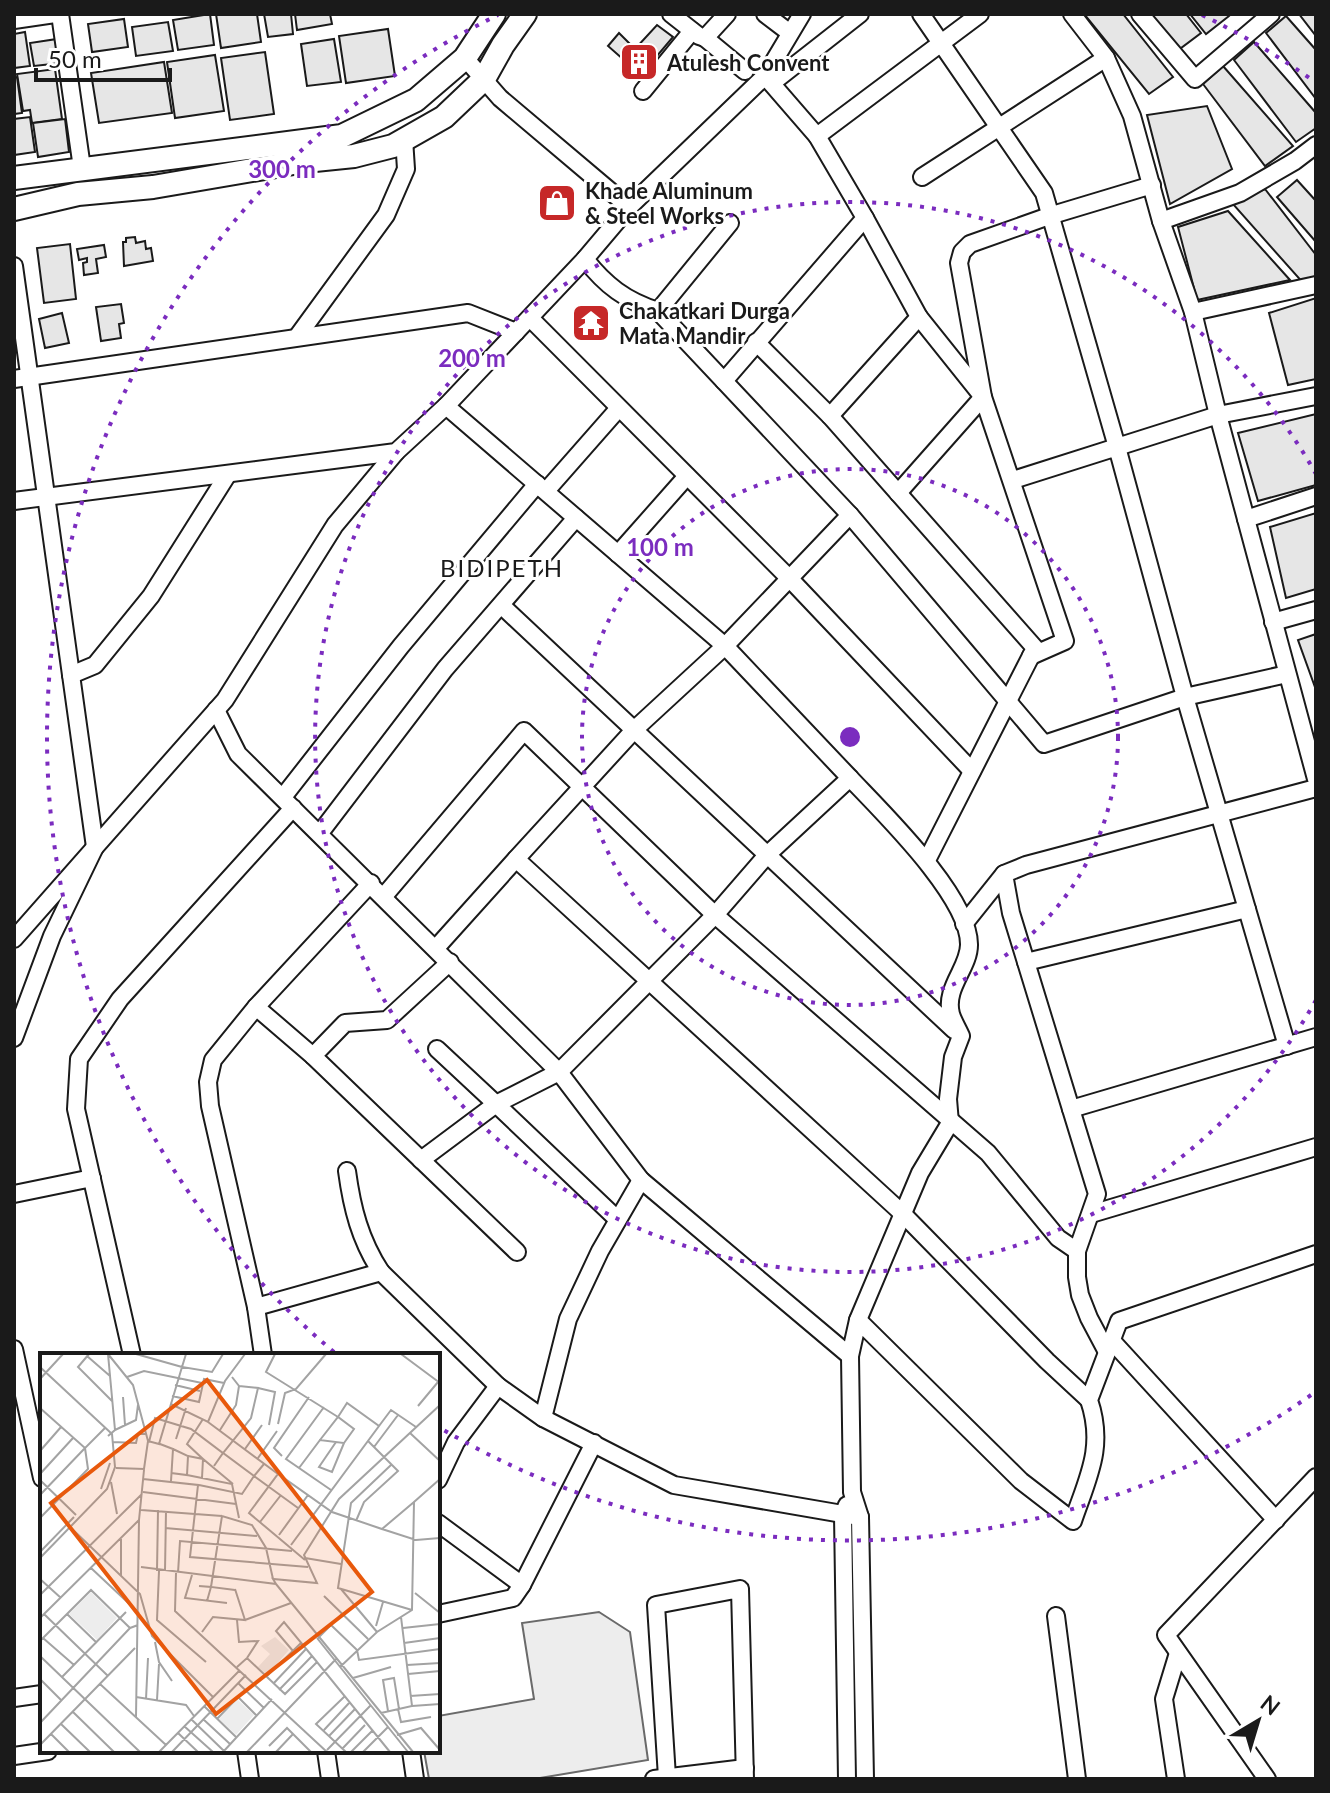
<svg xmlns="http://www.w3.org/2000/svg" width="1330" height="1793" font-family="Lato,sans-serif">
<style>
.built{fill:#ededed;stroke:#6a6a6a;stroke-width:2}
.building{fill:#e6e6e6;stroke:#1a1a1a;stroke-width:2}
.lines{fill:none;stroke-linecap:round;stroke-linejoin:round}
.minor-casing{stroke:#1a1a1a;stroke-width:20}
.secondary-casing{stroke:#1a1a1a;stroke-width:26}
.minor{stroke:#fff;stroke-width:16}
.secondary{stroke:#fff;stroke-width:22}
.ring{fill:none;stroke:#7b2cbf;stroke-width:4;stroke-dasharray:4 8}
.labels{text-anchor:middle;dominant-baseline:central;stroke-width:6;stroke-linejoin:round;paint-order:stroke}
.poi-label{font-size:22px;font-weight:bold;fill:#1a1a1a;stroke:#fff;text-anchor:start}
.neighbourhood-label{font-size:24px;letter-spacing:2px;fill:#1a1a1a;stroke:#fff}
.inset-road{fill:none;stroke:#a3a3a3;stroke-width:2}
.view{fill:#e8590c;fill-opacity:0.15;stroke:#e8590c;stroke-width:4}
.inset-edge{fill:none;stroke:#1a1a1a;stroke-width:4}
.centre{fill:#7b2cbf;stroke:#fff;stroke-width:4}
.ring-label{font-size:24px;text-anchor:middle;font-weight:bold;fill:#7b2cbf;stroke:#fff;stroke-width:6;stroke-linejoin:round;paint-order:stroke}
</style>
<rect width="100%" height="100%" fill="#fff"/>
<path class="built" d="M599,1612L630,1632L648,1760L534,1779H429L424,1751H438V1716L534,1699L522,1623Z"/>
<g class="building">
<path d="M210,14L214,45L178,50L173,20Z"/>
<path d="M216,14H257L261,42L221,48Z"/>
<path d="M264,14H291L293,34L268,37Z"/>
<path d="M295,14H330L332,24L297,30Z"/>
<path d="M1084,14H1123L1173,77L1149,94Z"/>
<path d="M1147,14H1186L1201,33L1177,51Z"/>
<path d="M1190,14H1228L1229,16L1206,34Z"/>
<path d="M1299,14H1316V36Z"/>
<path d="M1286,16L1316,50V99L1266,33Z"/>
<path d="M124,19L128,47L92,52L88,24Z"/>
<path d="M168,22L173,51L136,56L132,27Z"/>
<path d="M657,25L673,37L641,75L608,46L619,33L635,49Z"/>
<path d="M388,29L395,76L346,83L339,36Z"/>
<path d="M25,32L30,66L14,68V34Z"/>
<path d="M57,39L61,63L34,66L30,43Z"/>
<path d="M334,39L341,82L307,86L301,44Z"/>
<path d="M1254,42L1316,113V128L1296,142L1234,60Z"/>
<path d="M265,52L274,114L230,120L221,58Z"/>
<path d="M215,55L224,111L175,118L167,62Z"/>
<path d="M164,62L172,113L99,123L91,73Z"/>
<path d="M1223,66L1293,146L1265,166L1203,84Z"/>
<path d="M55,69L62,119L32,123L30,110L23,111L17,74Z"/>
<path d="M17,77L22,113L14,114V78Z"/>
<path d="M1207,106L1232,169L1170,204L1147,115Z"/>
<path d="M30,117L35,152L14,155V119Z"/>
<path d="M65,119L69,152L38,157L33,123Z"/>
<path d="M1297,180L1316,201V242L1277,197Z"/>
<path d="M1265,189L1316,255V281L1304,284L1232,203Z"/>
<path d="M1228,211L1290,280L1197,300L1178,227Z"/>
<path d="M135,237L136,243L145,241L146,249L151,248L153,261L124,266L123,242H126V238Z"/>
<path d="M70,244L76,299L44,303L37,248Z"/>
<path d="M104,245L106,257L96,259L98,273L84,275L83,263L87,262V258L79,260L77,249Z"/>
<path d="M1316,298V379L1288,385L1269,313Z"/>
<path d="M121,304L124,323L119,324L121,338L101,341L96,307Z"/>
<path d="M62,313L69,343L45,348L39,319Z"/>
<path d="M1316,414V485L1258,501L1238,433Z"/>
<path d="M1316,513V589L1286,598L1270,527Z"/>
<path d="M1316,634V690L1298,640Z"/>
</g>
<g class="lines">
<g class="minor-casing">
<g id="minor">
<path d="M60,14L82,168"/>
<path d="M671,14L699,36L705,38L727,14"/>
<path d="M765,14L790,33"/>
<path d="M921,14L1044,193L1117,447L1218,415L1316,396"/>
<path d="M1072,14L1106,58L1132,116L1161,221L1240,193L1295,161L1316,145"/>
<path d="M1140,14L1195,79L1271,14"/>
<path d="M14,20L55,14"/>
<path d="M705,38L745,71"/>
<path d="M465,58L500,98L629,207L765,76L817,136L980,14"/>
<path d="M765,76L802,14"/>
<path d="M772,83L860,14"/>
<path d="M643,91L692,31"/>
<path d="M922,177L1106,58"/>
<path d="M1161,221L1193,312L1218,415L1316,779"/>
<path d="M585,259C605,285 626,301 658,311L850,515L725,646L635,729L516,859L902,1213L1047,1361L1089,1400"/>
<path d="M14,266L95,847L52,936L14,1038"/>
<path d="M658,311L730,223"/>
<path d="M1193,312L1316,285"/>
<path d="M919,317L983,397L1065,641L1031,656"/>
<path d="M530,318L790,579L972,771"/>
<path d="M297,337L386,215L406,169L404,139"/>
<path d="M756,342L830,416L919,317L865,218"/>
<path d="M14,379L468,313L516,332"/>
<path d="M724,381L865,218L817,136"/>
<path d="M446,406L725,646L850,778"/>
<path d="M830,416L1035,648L927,860"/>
<path d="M546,491L619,408"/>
<path d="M898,493L983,397L959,263L962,252L970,244L1049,216L1152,185"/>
<path d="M14,501L396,452L446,406L585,259L629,207"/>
<path d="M850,515L1044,744L1185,697L1117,447L1013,480"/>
<path d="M1246,519L1316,496"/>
<path d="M618,554L687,476"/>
<path d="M501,605L954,1030"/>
<path d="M1273,622L1316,610"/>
<path d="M71,675L95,665L151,596L228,474"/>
<path d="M216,710L238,754L559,1072L641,1180L850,1356L852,1492L860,1517L865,1779"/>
<path d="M283,797L401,646L537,484"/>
<path d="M320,833L445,669L576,518"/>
<path d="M384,896L524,731L715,915L988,1153L1058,1238L1077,1251"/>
<path d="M964,924L1004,874"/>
<path d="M14,939L225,700L335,525L396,452"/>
<path d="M436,948L516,859"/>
<path d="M450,962L387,1020L345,1023L313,1056L517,1252"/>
<path d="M1026,962L1247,909"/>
<path d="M256,1007L313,1056"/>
<path d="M1287,1046L1185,697L1287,674"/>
<path d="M1071,1109L1316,1037"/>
<path d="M421,1160L496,1104L437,1049"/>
<path d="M347,1171C352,1208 360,1240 381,1272"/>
<path d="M14,1194L92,1178"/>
<path d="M1091,1214L1316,1147"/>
<path d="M617,1219L496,1104L559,1072L715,915L767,855L850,778C882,812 970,897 969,945C969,968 944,988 951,1014C953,1021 958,1029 961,1036L953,1057L948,1099L950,1123L920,1173L858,1320"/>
<path d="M256,1307L381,1272L498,1386L543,1418L568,1319L600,1251L641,1180"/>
<path d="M1112,1341L1276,1520"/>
<path d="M14,1349L42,1478"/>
<path d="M1107,1352L1089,1318L1080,1295L1077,1277V1251L1097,1194L1011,913L1004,874L1026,865L1316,788"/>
<path d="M132,1355L76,1109L79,1059L120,999L293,808"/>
<path d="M263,1355L256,1307L210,1106L208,1082L213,1060L256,1007L371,883"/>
<path d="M850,1356L858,1320L1021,1481L1073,1521C1088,1477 1105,1447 1089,1400L1119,1321L1316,1254"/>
<path d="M543,1418L674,1485L860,1517"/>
<path d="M438,1480L456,1442L498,1386"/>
<path d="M438,1523L522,1585L513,1598L438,1614"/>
<path d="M522,1585L594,1443"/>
<path d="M1056,1616L1077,1779"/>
<path d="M14,1698L42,1694"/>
<path d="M246,1751L250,1779"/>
<path d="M326,1751L330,1779"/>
<path d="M411,1751L415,1779"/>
<path d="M14,1756L48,1751"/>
<path d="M667,1777L656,1605L740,1589L745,1779"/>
<path d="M654,1779L745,1768"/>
<path d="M847,1779L843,1515L847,1505"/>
<path d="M1176,1779L1164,1699L1178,1653"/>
<path d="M1267,1779L1166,1635L1316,1477"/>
</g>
</g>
<g class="secondary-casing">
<g id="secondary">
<path d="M14,178L342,136L416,100L465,58L494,14"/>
<path d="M14,209L78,194L153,187L305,161L354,156L393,146L444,117L484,79L503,45L525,14"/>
</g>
</g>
<use href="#minor" class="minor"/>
<use href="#secondary" class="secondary"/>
</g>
<g class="ring">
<circle cx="850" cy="737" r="268"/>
<path d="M1316 1000A535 535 0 1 1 1316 474"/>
<path d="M1311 1395A803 803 0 0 1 442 1429M334 1352A803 803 0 0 1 498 15M1202 15A803 803 0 0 1 1311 79"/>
</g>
<defs>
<g id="building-square" transform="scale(2)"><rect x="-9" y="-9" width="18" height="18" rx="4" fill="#c62828" stroke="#fff"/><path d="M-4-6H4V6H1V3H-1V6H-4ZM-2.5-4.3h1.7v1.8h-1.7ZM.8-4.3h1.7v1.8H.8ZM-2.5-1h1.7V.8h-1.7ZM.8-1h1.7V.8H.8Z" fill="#fff"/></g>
<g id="shop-square" transform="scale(2)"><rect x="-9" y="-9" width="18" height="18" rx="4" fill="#c62828" stroke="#fff"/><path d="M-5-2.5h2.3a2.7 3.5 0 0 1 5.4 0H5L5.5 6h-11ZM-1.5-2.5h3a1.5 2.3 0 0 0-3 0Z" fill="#fff"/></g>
<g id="temple-square" transform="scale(2)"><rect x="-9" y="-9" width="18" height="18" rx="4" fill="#c62828" stroke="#fff"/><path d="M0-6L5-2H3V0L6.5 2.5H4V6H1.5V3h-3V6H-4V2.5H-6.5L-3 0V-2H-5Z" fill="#fff"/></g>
</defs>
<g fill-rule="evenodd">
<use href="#building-square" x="639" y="62"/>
<use href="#shop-square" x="557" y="203"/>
<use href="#temple-square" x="591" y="323"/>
</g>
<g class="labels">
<g class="poi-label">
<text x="667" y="62">Atulesh Convent</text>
<text x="585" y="190">Khade Aluminum<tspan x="585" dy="25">&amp; Steel Works</tspan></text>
<text x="619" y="310">Chakatkari Durga<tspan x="619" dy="25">Mata Mandir</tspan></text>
</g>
<g class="neighbourhood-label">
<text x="502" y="567">BIDIPETH</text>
</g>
</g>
<g transform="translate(40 1353)">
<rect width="400" height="400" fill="#fff"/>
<path d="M51,239L77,265L57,287L29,261ZM235,284L249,297L227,322L218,314L230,301L221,293ZM197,346L214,362L196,382L179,366Z" fill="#ededed"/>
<path class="inset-road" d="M49,1L38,14L72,48M68,1L93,32L108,88M68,1L75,77L68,83M96,1L142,14L131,51M146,1L142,14L172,19L183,1M235,1L226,19L298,64L307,50L339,73L251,192M361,1L400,30M47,3L70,23M0,14L72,81L75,114L67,136L0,205M87,24L104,18L162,30M0,26L23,1M135,32L160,38M218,35L235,39L229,72M132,43L159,49L164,26L184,30M83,44L85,72M378,53L398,29M284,54L246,106L291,137M0,55L45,95L0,142M168,69L238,121M238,71L245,40L256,36L286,1M339,73L351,57L376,74M75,77L96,67L98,52M180,77L196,52L199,33L192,24M370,80L400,108M136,86L146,55M280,87L298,64L314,76L304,90M73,89L96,90L98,81H107M109,89L115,65L151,76L183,100L211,65L218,35L199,33M120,91L133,96L131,128M334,94L358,62M205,96L222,72M0,98L21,74M148,103L163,106L193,131M242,103L234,95L269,44M218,105L237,78M224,111L214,123L258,155M351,112L311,150L298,235L372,257M76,115L104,116L108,88L119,91L131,51L168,69L185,28L205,1M259,115L280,87L304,90L292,119L279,114L296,89M131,120L147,122L148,103L133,96M0,121L33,85M147,122L192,131L199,165M162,125L163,106L147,91L163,66M103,126L158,132L150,204L268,214M0,127L36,162M71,129L77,161M159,132L202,141L214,123L183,100L174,113M61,136L70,110M103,139L196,151M101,157L182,163M0,165L48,116L45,95L65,75M316,168L324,149L358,118L328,88M220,169L241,142M29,173L100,241L112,283L173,344M125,175L217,183M342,176L376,187L400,185M239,182L268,142M0,199L34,164M265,205L301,211M265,207L209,160L238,121L292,159L342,176L374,149M101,214L236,231L373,399M51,215L99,260M117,218L118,157M119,218L117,267L166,309M125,218L126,158M136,220L135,258L287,399M138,220L140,188L252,198M152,222L145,245L187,250M81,223V186M0,226L21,245M236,231L233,226L277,230L264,202L299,146L400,52M159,233L171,234L167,248M301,236L337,279M195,237L171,234L182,163L212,172L226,195L233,226M375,240L400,260M0,242L102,141M284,243L328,286M4,261L68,323M27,261L57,290M0,265L99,167L104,117M197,267L199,289L218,288L207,305M205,267L251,250M291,272L317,297L319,307L400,296M336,273L343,249M363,275L400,271M162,279L173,264L205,267L195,236M3,285L34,312M277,285L368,399M278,285L302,261M0,288L51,237L90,275L98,272M115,289L119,309L132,328M364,290L400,285M253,298L236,278L244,269L277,309M0,303L100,399M367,312L400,310M197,314L207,305L245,341L277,309L350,399M300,314L337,279L372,257L374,149L400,126M368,321L400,318M22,324L86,259M226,324L261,290M313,325L351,314M0,326L21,347M198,330L224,355M60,331L126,392M233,331L266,296M239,337L272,303M305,343L276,371L306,399M370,343L400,341M96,344L146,352L154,363M106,346L108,305M117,347L119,311M164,353L196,384M372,353L400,351M358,356L361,369L391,364M348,358L343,327L354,325L359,356M33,359L74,399M341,360L372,353L361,264M96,364L99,167M151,366L184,398M163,366L190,391M177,366L198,344L217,363M0,370L90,275M21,371L50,399M144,373L173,399M284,377L310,349M138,380L158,399M11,381L29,399M357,382L381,375L400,397M289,383L315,356M0,392L95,295M229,393L247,375L271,399M302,396L325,372M287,397L331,352M119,399L200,317M132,399L206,322M183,399L232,346M207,399L297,305M236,399L253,381M311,399L332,378M323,399L348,374"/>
<path class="view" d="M167,27L332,239L176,361L11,150Z"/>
<rect width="400" height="400" class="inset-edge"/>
</g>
<circle cx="850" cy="737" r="12" class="centre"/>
<g class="ring-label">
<text x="282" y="178">300 m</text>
<text x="472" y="367">200 m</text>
<text x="660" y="556">100 m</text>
</g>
<rect width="1330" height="1793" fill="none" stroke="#1a1a1a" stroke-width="32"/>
<g transform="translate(1258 1721) rotate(38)" stroke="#ffffff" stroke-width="6" paint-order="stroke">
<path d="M0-6L14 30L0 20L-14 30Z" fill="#1a1a1a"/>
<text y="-12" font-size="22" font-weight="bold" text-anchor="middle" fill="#1a1a1a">N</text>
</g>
<path d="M36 68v12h134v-12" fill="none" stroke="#1a1a1a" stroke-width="4"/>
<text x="48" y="68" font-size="24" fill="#1a1a1a" stroke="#ffffff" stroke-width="6" paint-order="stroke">50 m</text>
</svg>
